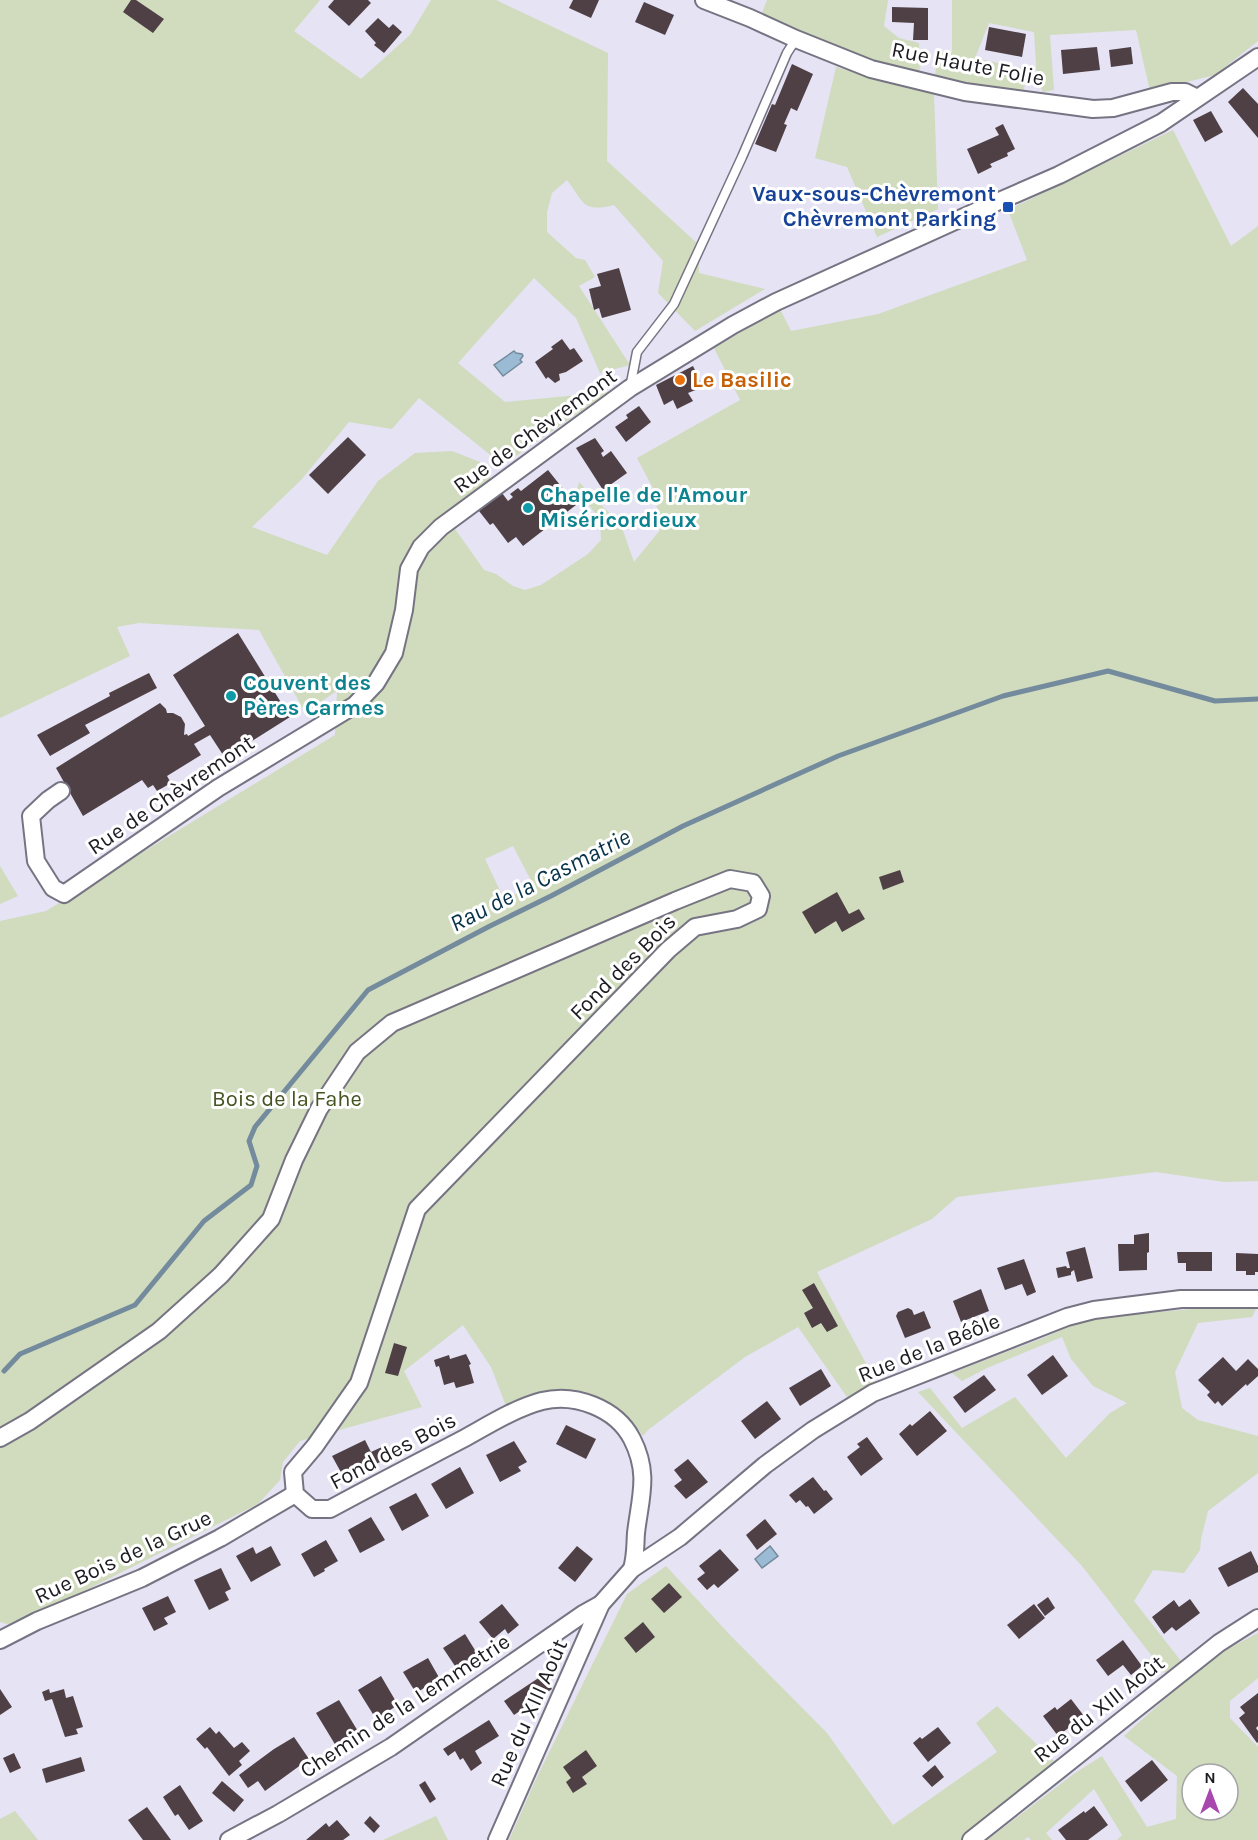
<svg xmlns="http://www.w3.org/2000/svg" width="1258" height="1840" font-family="Karla,sans-serif">
<style>
.green{fill:#d0dcbd;fill-rule:evenodd}
.water{fill:#9abbd3;stroke:#748b9e;stroke-width:1.5}
.lines{fill:none;stroke-linecap:round;stroke-linejoin:round}
.stream{stroke:#748b9e;stroke-width:5}
.building{fill:#4f4046}
.lane-casing{stroke:#767483;stroke-width:11}
.street-casing{stroke:#767483;stroke-width:20}
.lane{stroke:#fff;stroke-width:8}
.street{stroke:#fff;stroke-width:16}
.transit-dot{fill:#1a4fb4;stroke:#fff;stroke-width:2}
.food-dot{fill:#e8710a;stroke:#fff;stroke-width:2}
.culture-dot{fill:#0f9aa8;stroke:#fff;stroke-width:2}
.labels{text-anchor:middle;dominant-baseline:central;stroke-width:6;stroke-linejoin:round;paint-order:stroke}
.street-label{font-size:22px;fill:#1c1b21;stroke:#fff}
.transit-label{font-size:22px;font-weight:bold;fill:#164399;stroke:#fff;text-anchor:end}
.food-label{font-size:22px;font-weight:bold;fill:#c56008;stroke:#fff;text-anchor:start}
.culture-label{font-size:22px;font-weight:bold;fill:#0d838f;stroke:#fff;text-anchor:start}
.park-label{font-size:22px;fill:#44531f;stroke:#fff}
.water-label{font-size:24px;font-style:italic;fill:#06324a;stroke:#fff}
</style>
<rect width="100%" height="100%" fill="#e5e3f4"/>
<g class="green">
<path d="M0,0H320L294,31L361,79L410,35L431,0H496L608,53L607,161L698,244L699,273L765,289L695,331L658,293L663,261L614,205C582,213 584,202 567,180L552,193L547,212V232L576,258L585,260L595,277L579,286L630,365L600,373L576,318L534,278L458,363L505,402L609,392L503,465L419,398L392,429L349,422L301,480L252,527L327,555L378,481L415,453L452,451L480,462L498,490L453,526L484,570L496,574L513,586L525,590L541,585L588,554L601,540L600,519L577,490L579,482L621,525L634,562L660,530L655,492L637,458L740,400L714,348L780,309L791,331L878,314L1027,260L1008,210L1173,130L1231,246L1258,226V1181L1224,1182L1156,1172L957,1197L932,1219L817,1272L877,1384L847,1397L798,1327L745,1357L648,1430L643,1436C621,1402 577,1381 536,1393C526,1396 516,1402 506,1406L491,1367L463,1325L404,1371L422,1407L300,1441L283,1462L280,1480L258,1504L14,1626L0,1622V921L46,911L335,735L337,691L305,712L259,630L139,623L117,627L130,656L0,718ZM513,846L534,886L504,899L485,859Z"/>
<path d="M767,0H888L884,26L899,38L919,43L920,80L759,20Z"/>
<path d="M952,0H1258V41L1215,75L1150,91L1136,30L1050,35L1054,90L1043,92L1037,80L1034,32L989,23L975,58L1026,69L1023,101L934,84L938,52H952Z"/>
<path d="M836,67L934,94L938,209L877,237L847,167L815,158Z"/>
<path d="M0,866L18,896L0,904Z"/>
<path d="M1258,1305L1252,1317L1198,1323L1175,1372L1182,1408L1198,1420L1258,1436V1473L1208,1511L1201,1539L1200,1550L1184,1573L1153,1570L1134,1601L1181,1661L1165,1673L1082,1566L918,1392L930,1388L962,1428L1015,1397L1066,1458L1110,1413L1127,1403L1093,1386L1071,1359L1062,1337L987,1368L962,1381L952,1373L1043,1338L1059,1331L1062,1325L1082,1319L1214,1307Z"/>
<path d="M666,1566L730,1635L827,1733L893,1825L997,1752L976,1723L997,1706L1056,1763L962,1840H509L536,1779L627,1594Z"/>
<path d="M1258,1633V1678L1230,1701V1718L1258,1747V1840H1117L1122,1835L1094,1789L1046,1833L1052,1840H1031L1028,1837L1024,1840H987L1075,1773L1102,1756L1147,1827L1176,1819L1177,1776L1124,1736L1210,1658ZM1192,1774H1228V1810H1192Z"/>
<path d="M15,1811L38,1840H0V1819Z"/>
<path d="M436,1816L448,1840H383Z"/>
</g>
<g class="water">
<path d="M514,351L516,353L522,354L523,356L520,360L522,362L503,376L494,365Z"/>
<path d="M770,1546L778,1556L762,1568L755,1559Z"/>
</g>
<g class="lines">
<path class="stream" d="M4,1371L20,1354L135,1305L204,1221L251,1185L257,1166L249,1141L255,1127L368,990L490,926L551,896L683,826L838,756L1003,696L1108,671L1215,701L1258,699"/>
</g>
<g class="building">
<path d="M131,0H136L164,19L153,33L123,12Z"/>
<path d="M334,0H368L371,3L349,26L328,7Z"/>
<path d="M573,0H599L591,18L569,8Z"/>
<path d="M644,2L674,15L665,35L635,22Z"/>
<path d="M892,7L928,8V40H913L914,23L892,22Z"/>
<path d="M378,18L389,28L393,24L402,32L384,53L374,45L376,43L365,31Z"/>
<path d="M989,27L1026,34L1022,57L985,50Z"/>
<path d="M1097,47L1100,70L1063,74L1061,50Z"/>
<path d="M1131,47L1133,64L1111,67L1109,50Z"/>
<path d="M792,64L813,74L797,111L791,108L784,124L787,125L776,152L755,144L772,104L775,105Z"/>
<path d="M1243,88L1258,104V138L1228,102Z"/>
<path d="M1211,111L1223,132L1205,142L1193,120Z"/>
<path d="M1003,124L1015,149L1007,153L1008,156L990,164L992,167L978,174L967,149L999,135L995,128Z"/>
<path d="M619,268L631,310L602,318L599,308L594,310L589,289L601,286L597,274Z"/>
<path d="M562,339L570,350L574,348L583,361L566,372L559,374L560,380L555,383L548,377L546,379L535,362L553,349L551,347Z"/>
<path d="M693,366L703,387L688,393L693,401L677,409L673,400L664,405L656,385Z"/>
<path d="M639,406L651,422L626,442L615,427L628,418L626,415Z"/>
<path d="M348,437L366,455L328,494L309,475Z"/>
<path d="M595,438L604,451L601,453L603,457L611,451L627,473L603,490L576,448Z"/>
<path d="M548,470L576,505L523,546L516,537L508,543L493,523L490,525L479,511L502,493L508,501L513,497L510,494L518,488L521,491Z"/>
<path d="M238,633L290,717L225,758L210,735L194,744L201,755L167,776L171,783L157,791L153,785L148,788L142,780L83,816L56,768L160,703L166,709L167,713H173L181,717L185,724L184,735L187,734L188,736L205,726L173,675Z"/>
<path d="M149,673L157,688L85,725L90,733L50,756L37,735L110,696L109,693Z"/>
<path d="M900,870L904,882L883,890L879,877Z"/>
<path d="M837,892L849,914L859,909L865,919L842,932L836,921L815,934L802,912Z"/>
<path d="M1149,1233V1252L1147,1253V1270L1119,1271L1118,1244H1134V1235Z"/>
<path d="M1085,1247L1093,1278L1077,1282L1074,1270L1071,1272V1275L1058,1278L1056,1268L1066,1266L1067,1268H1070L1066,1252Z"/>
<path d="M1177,1252H1212V1271H1186V1263H1178Z"/>
<path d="M1236,1253L1258,1254V1272H1255V1275H1246V1271H1236Z"/>
<path d="M1024,1259L1036,1292L1027,1296L1022,1284L1005,1290L997,1268Z"/>
<path d="M814,1283L838,1326L827,1332L821,1323L812,1328L804,1313L813,1308L802,1290Z"/>
<path d="M981,1289L989,1311L961,1322L953,1301Z"/>
<path d="M908,1308L912,1310L914,1315L924,1311L931,1328L905,1338L896,1316L898,1312Z"/>
<path d="M394,1343L407,1347L398,1376L385,1373Z"/>
<path d="M466,1354L471,1364L469,1365L474,1383L456,1388L454,1382L444,1385L439,1366L436,1367L434,1360L449,1355L450,1359Z"/>
<path d="M1053,1355L1068,1376L1042,1395L1027,1375Z"/>
<path d="M1223,1357L1236,1371L1248,1359L1258,1369V1376L1247,1386L1246,1384L1222,1406L1218,1401L1215,1404L1207,1395L1210,1392L1198,1380Z"/>
<path d="M821,1369L831,1386L800,1406L789,1388Z"/>
<path d="M984,1375L996,1390L965,1413L953,1397Z"/>
<path d="M767,1401L781,1419L755,1439L741,1421Z"/>
<path d="M930,1411L947,1431L917,1456L899,1434L910,1424L912,1426Z"/>
<path d="M566,1425L596,1439L586,1459L556,1444Z"/>
<path d="M867,1437L883,1459L861,1476L847,1457L860,1447L857,1444Z"/>
<path d="M365,1440L371,1452L384,1446L390,1457L360,1472L358,1469L343,1476L332,1456Z"/>
<path d="M514,1441L527,1462L518,1467L521,1471L500,1482L486,1455Z"/>
<path d="M688,1459L708,1482L686,1499L674,1486L682,1480L674,1470Z"/>
<path d="M460,1467L474,1493L446,1509L431,1484Z"/>
<path d="M813,1477L824,1491L826,1490L833,1499L814,1514L808,1506L806,1507L800,1500L796,1503L789,1495Z"/>
<path d="M416,1493L429,1516L402,1531L389,1507Z"/>
<path d="M371,1517L385,1540L360,1553L348,1530Z"/>
<path d="M765,1519L777,1534L757,1550L746,1535Z"/>
<path d="M326,1540L338,1561L324,1569L325,1571L314,1577L301,1554Z"/>
<path d="M271,1546L281,1565L251,1582L236,1556L253,1547L256,1554Z"/>
<path d="M577,1546L593,1559L575,1582L558,1568Z"/>
<path d="M720,1549L739,1570L718,1588L714,1584L707,1590L697,1579L705,1573L699,1566Z"/>
<path d="M1251,1551L1258,1566V1572L1228,1587L1218,1568Z"/>
<path d="M221,1568L231,1589L225,1592L229,1600L209,1610L194,1580Z"/>
<path d="M669,1583L682,1597L664,1613L651,1599Z"/>
<path d="M168,1596L176,1612L164,1618L168,1624L154,1631L142,1608Z"/>
<path d="M1048,1597L1055,1608L1045,1616L1037,1605Z"/>
<path d="M1190,1599L1200,1613L1176,1631L1172,1627L1164,1634L1152,1617L1174,1600L1179,1607Z"/>
<path d="M502,1604L519,1625L508,1634L505,1629L493,1639L479,1622Z"/>
<path d="M1034,1604L1045,1618L1019,1639L1007,1625Z"/>
<path d="M643,1622L655,1637L636,1653L624,1638Z"/>
<path d="M465,1634L478,1655L457,1669L443,1648Z"/>
<path d="M1123,1640L1142,1666L1131,1675L1123,1665L1108,1676L1096,1660Z"/>
<path d="M428,1658L441,1681L430,1687L429,1685L416,1693L403,1672Z"/>
<path d="M543,1675L552,1689L514,1715L504,1701Z"/>
<path d="M381,1676L398,1705L376,1719L358,1690Z"/>
<path d="M0,1689L12,1707L0,1715Z"/>
<path d="M49,1689L50,1693L64,1689L66,1698L73,1696L83,1727L76,1729L78,1734L65,1737L52,1699L45,1701L42,1692Z"/>
<path d="M1258,1693V1726L1256,1728L1258,1731V1742L1257,1743L1239,1718L1245,1713L1240,1707Z"/>
<path d="M1071,1699L1084,1716L1058,1736L1043,1716L1055,1707L1057,1710Z"/>
<path d="M339,1700L359,1733L336,1746L316,1713Z"/>
<path d="M489,1720L499,1736L475,1751L482,1763L471,1771L463,1758L460,1760L455,1751L448,1756L443,1749Z"/>
<path d="M210,1727L216,1734L219,1731L234,1748L242,1742L250,1751L239,1761L242,1765L229,1776L207,1747L205,1749L196,1739Z"/>
<path d="M938,1727L951,1743L928,1762L913,1743L920,1737L922,1739Z"/>
<path d="M294,1737L309,1759L265,1791L258,1781L248,1788L239,1775L274,1749Z"/>
<path d="M586,1750L597,1766L582,1777L587,1784L573,1793L566,1782L571,1778L563,1767Z"/>
<path d="M14,1753L21,1768L10,1773L3,1758Z"/>
<path d="M81,1757L85,1771L46,1783L42,1769Z"/>
<path d="M1152,1760L1168,1780L1141,1802L1125,1781Z"/>
<path d="M935,1765L944,1777L932,1787L922,1776Z"/>
<path d="M222,1781L244,1800L234,1812L212,1793Z"/>
<path d="M425,1781L436,1799L430,1803L419,1785Z"/>
<path d="M180,1785L203,1821L189,1830L178,1814L175,1816L163,1797Z"/>
<path d="M1094,1806L1108,1825L1088,1840H1066L1058,1830L1084,1811L1085,1813Z"/>
<path d="M147,1807L171,1840H143L128,1820Z"/>
<path d="M370,1816L380,1826L374,1833L364,1823Z"/>
<path d="M337,1820L350,1835L343,1840H306L326,1823L329,1827Z"/>
</g>
<g class="lines">
<g class="lane-casing">
<path id="lane" d="M630,388L637,352L674,304L742,157L787,53L796,39"/>
</g>
<g class="street-casing">
<g id="street">
<path d="M704,0L750,18L796,39L871,69L965,92L1093,109L1113,108L1172,92H1185L1197,98"/>
<path d="M61,791L48,800L31,816L36,861L53,888L64,894L218,788L355,705L376,683L394,653L404,610L409,569L421,547L441,527L630,388L733,325L776,302L997,202L1059,175L1161,123L1258,57"/>
<path d="M0,1438L30,1421L159,1331L221,1275L271,1219L294,1160L319,1109L357,1052L392,1023L675,901L730,879L753,883L761,896L758,909L737,919L695,927L668,950L417,1209L359,1383L315,1446L293,1472L295,1494L312,1509H330C374,1485 419,1462 463,1439C487,1426 515,1408 542,1401C575,1393 616,1408 632,1439C650,1474 640,1498 636,1533C635,1547 636,1554 632,1569"/>
<path d="M0,1640L37,1621L142,1578L220,1538L295,1494"/>
<path d="M229,1840L278,1814L391,1747L583,1614L601,1604"/>
<path d="M497,1840L601,1604L632,1569L680,1537L765,1465L813,1430L873,1393L1067,1317L1094,1310L1181,1299H1258"/>
<path d="M971,1840L1219,1643L1258,1618"/>
</g>
</g>
<use href="#lane" class="lane"/>
<use href="#street" class="street"/>
</g>
<rect class="transit-dot" x="1002" y="201" width="12" height="12" rx="3"/>
<circle class="food-dot" cx="680" cy="380" r="6"/>
<g class="culture-dot">
<circle cx="528" cy="508" r="6"/>
<circle cx="231" cy="696" r="6"/>
</g>
<g class="labels">
<g class="street-label">
<text transform="translate(968 64) rotate(11)">Rue Haute Folie</text>
<text transform="translate(535 431) rotate(-36)">Rue de Chèvremont</text>
<text transform="translate(171 795) rotate(-34)">Rue de Chèvremont</text>
<text transform="translate(623 967) rotate(-45)">Fond des Bois</text>
<text transform="translate(929 1348) rotate(-22)">Rue de la Béôle</text>
<text transform="translate(393 1451) rotate(-28)">Fond des Bois</text>
<text transform="translate(123 1557) rotate(-25)">Rue Bois de la Grue</text>
<text transform="translate(405 1706) rotate(-33)">Chemin de la Lemmetrie</text>
<text transform="translate(1099 1709) rotate(-38)">Rue du XIII Août</text>
<text transform="translate(529 1713) rotate(-66)">Rue du XIII Août</text>
</g>
<g class="transit-label">
<text x="996" y="194">Vaux-sous-Chèvremont<tspan x="996" dy="25">Chèvremont Parking</tspan></text>
</g>
<g class="food-label">
<text x="692" y="380">Le Basilic</text>
</g>
<g class="culture-label">
<text x="540" y="495">Chapelle de l'Amour<tspan x="540" dy="25">Miséricordieux</tspan></text>
<text x="243" y="683">Couvent des<tspan x="243" dy="25">Pères Carmes</tspan></text>
</g>
<g class="park-label">
<text x="287" y="1099">Bois de la Fahe</text>
</g>
<g class="water-label">
<text transform="translate(540 880) rotate(-27)">Rau de la Casmatrie</text>
</g>
</g>
<g transform="translate(1210 1792)"><circle r="28" fill="#ffffff" stroke="#a4a4a6" stroke-width="1.5"/>
<path d="M0-4.5L10 22L0 15L-10 22Z" fill="#a847ae"/>
<text y="-9" font-size="16" font-weight="bold" text-anchor="middle" fill="#1c1b21">N</text>
</g>
</svg>
